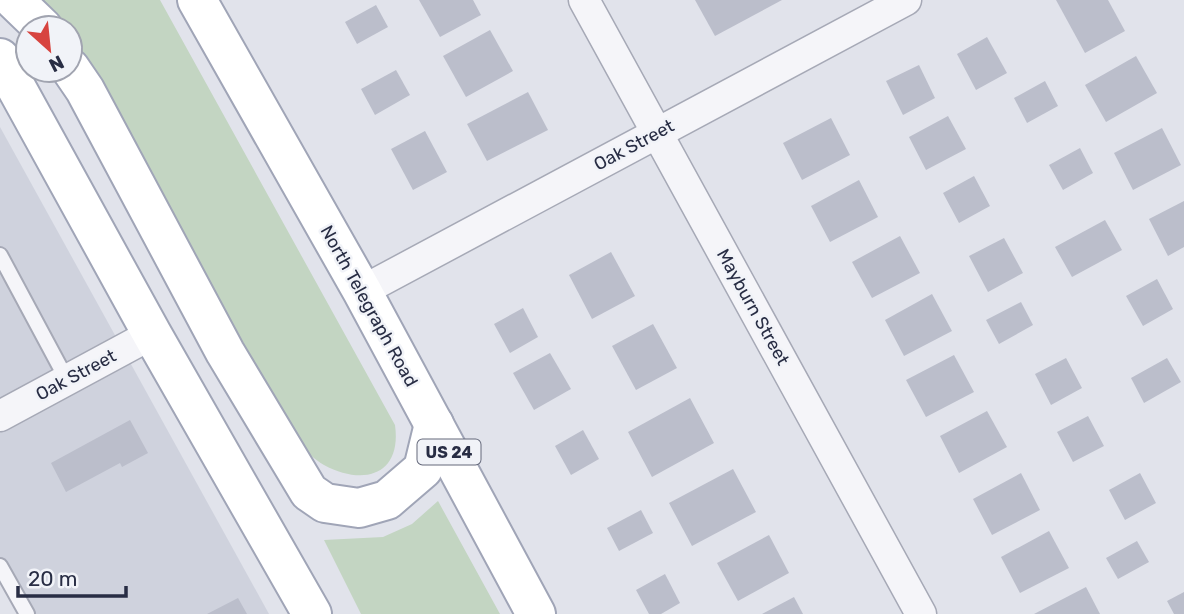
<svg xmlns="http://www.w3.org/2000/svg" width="1184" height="614" font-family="Rubik,sans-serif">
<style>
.built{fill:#cfd2dd}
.green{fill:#c3d5c2}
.building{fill:#bbbecb}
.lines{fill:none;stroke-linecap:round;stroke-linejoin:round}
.service-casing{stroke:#a6a9b6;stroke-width:18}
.minor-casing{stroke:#a6a9b6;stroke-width:33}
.primary-casing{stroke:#a0a5b7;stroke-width:42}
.service{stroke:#f5f5f9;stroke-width:14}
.minor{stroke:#f5f5f9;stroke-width:30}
.primary{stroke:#fff;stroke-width:38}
.labels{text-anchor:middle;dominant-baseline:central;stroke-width:5;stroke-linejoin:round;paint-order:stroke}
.shield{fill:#f1f3f8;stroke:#64687a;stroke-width:2}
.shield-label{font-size:16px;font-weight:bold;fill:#282d44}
.street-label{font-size:18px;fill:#282d44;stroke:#f1f3f8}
</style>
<rect width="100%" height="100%" fill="#e1e3eb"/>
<path class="built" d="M0,127L269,614H22L0,574Z"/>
<g class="green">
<path d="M37,0H160L395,425C402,476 363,486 324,465C315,460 306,451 298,444L96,84L70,47V28H57Z"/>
<path d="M438,501L500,614H361L324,540L383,537L412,524Z"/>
</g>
<g class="building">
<path d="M419,0H473L481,15L440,37Z"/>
<path d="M695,0H782L715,36Z"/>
<path d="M1056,0H1108L1125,31L1085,53Z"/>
<path d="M376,5L388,27L357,44L345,22Z"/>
<path d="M490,30L513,71L466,97L443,56Z"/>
<path d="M987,37L1007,73L976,90L957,54Z"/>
<path d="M1136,56L1157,93L1106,122L1085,85Z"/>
<path d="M919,65L935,98L903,115L886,81Z"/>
<path d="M396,70L410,95L375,115L361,89Z"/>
<path d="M1045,81L1058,106L1027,123L1014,98Z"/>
<path d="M528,92L548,130L487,161L467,124Z"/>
<path d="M948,116L966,149L926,170L909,137Z"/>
<path d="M831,118L850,155L802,180L783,143Z"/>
<path d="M1162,128L1181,165L1133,190L1114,153Z"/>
<path d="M425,131L447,172L413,190L391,149Z"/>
<path d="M1080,148L1093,173L1063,190L1049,165Z"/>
<path d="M974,176L990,206L959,223L943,193Z"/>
<path d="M859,180L878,217L830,242L811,206Z"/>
<path d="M1184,201V247L1168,256L1149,219Z"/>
<path d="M1105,220L1122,250L1072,277L1055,247Z"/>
<path d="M900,236L920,273L872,298L852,262Z"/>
<path d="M1004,238L1023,273L988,292L969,256Z"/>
<path d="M611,252L635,296L592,319L569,275Z"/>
<path d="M1157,279L1173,309L1143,326L1126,296Z"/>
<path d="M932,294L952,331L904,356L885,320Z"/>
<path d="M1021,302L1033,325L999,344L986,320Z"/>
<path d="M523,308L538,337L510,353L494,324Z"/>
<path d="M653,324L677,368L636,390L612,346Z"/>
<path d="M550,353L571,389L534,410L513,373Z"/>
<path d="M954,355L974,392L926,417L906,380Z"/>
<path d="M1066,358L1082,388L1051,405L1035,374Z"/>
<path d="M1167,358L1181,382L1144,403L1131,378Z"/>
<path d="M690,398L714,443L652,477L628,432Z"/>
<path d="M987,411L1007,447L959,473L940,436Z"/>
<path d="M1088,416L1104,446L1073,462L1057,432Z"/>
<path d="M130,420L148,453L122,467L120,463L66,492L51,463Z"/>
<path d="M583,430L599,459L571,475L555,446Z"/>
<path d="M733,469L756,512L692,546L669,503Z"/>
<path d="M1021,473L1040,510L992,535L973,499Z"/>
<path d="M1140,473L1156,503L1125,520L1109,490Z"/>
<path d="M641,510L653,533L619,551L607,528Z"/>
<path d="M1049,531L1069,568L1020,593L1001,557Z"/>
<path d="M769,535L789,573L738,601L717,563Z"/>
<path d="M1137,541L1149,562L1118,579L1106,558Z"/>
<path d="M665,574L680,603L661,614H649L636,590Z"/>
<path d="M1086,587L1100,614H1034Z"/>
<path d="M1184,592V614H1174L1167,601Z"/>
<path d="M794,597L803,614H762Z"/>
<path d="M238,598L247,614H207Z"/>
</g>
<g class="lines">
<g class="service-casing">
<g id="service">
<path d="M0,255L67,380"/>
<path d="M0,566L27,614"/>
</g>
</g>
<g class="minor-casing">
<g id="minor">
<path d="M584,0L921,614"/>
<path d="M362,291L906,0"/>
<path d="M0,416L152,334"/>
</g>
</g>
<g class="primary-casing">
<g id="primary">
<path d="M14,0L43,28"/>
<path d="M197,0L362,291L536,614"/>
<path d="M0,58L152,334L312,614"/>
<path d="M70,68L85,90L225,352L309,492L325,503L359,508L387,500L423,469L434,424"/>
</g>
</g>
<use href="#service" class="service"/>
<use href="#minor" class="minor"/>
<use href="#primary" class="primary"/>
</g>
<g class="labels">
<rect class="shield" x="417.5" y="439.5" width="63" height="25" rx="5"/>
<g class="shield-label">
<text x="449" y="452">US 24</text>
</g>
<g class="street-label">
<text transform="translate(634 145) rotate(-28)">Oak Street</text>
<text transform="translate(369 306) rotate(61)">North Telegraph Road</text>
<text transform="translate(753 307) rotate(61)">Mayburn Street</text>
<text transform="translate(76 375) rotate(-28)">Oak Street</text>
</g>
</g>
<g transform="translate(49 49) rotate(153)"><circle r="33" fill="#f1f3f8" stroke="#a1a4b0" stroke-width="2"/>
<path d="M0-5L12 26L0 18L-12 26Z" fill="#d7443f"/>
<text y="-10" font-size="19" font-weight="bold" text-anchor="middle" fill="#282d44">N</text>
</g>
<path d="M18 586v10h108v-10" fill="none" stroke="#282d44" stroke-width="3.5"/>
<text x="28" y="586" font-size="21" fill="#282d44" stroke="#f1f3f8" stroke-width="5" paint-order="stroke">20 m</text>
</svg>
